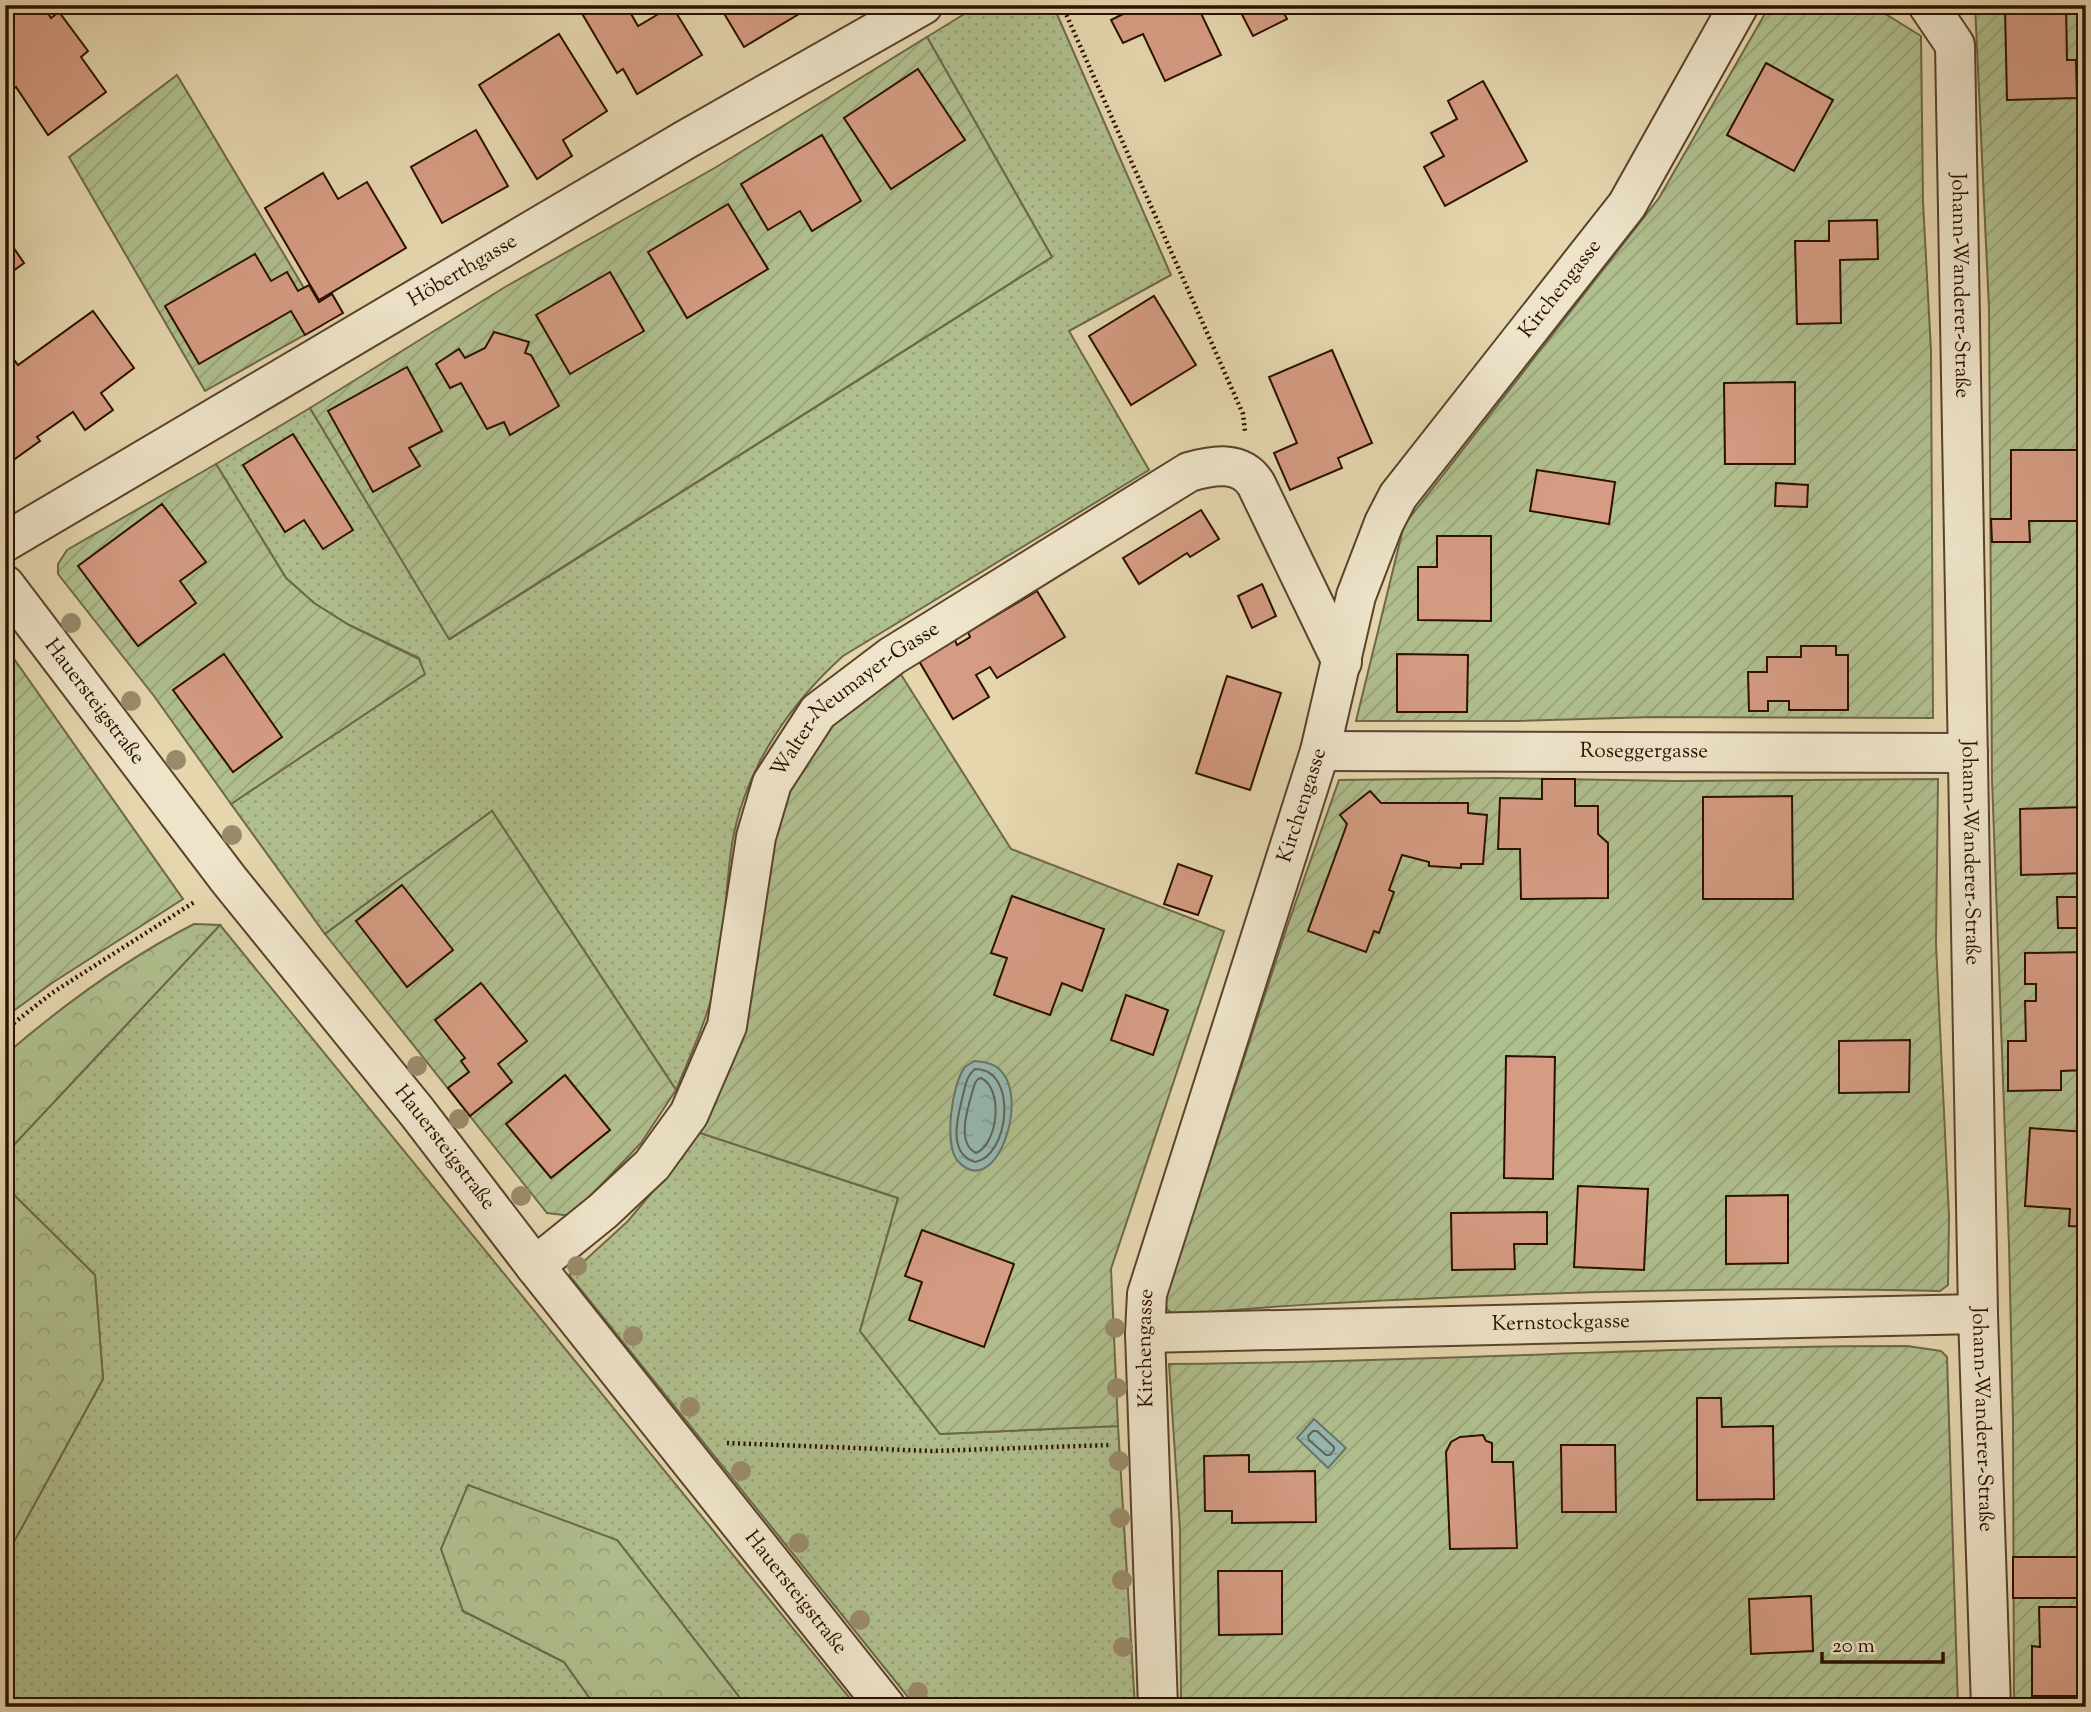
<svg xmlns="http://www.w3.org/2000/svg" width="2091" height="1712" font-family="'Sorts Mill Goudy',serif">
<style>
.grass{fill:url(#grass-dots);stroke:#6e6848;stroke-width:2}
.forest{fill:url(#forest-crowns);stroke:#6e6848;stroke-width:2}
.garden{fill:url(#garden-furrows);stroke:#6e6848;stroke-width:2}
.water{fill:url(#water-ripples);stroke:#6b756a;stroke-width:2}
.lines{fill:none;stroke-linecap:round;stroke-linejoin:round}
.shore{stroke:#606458;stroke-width:2}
.building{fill:#d59c83;stroke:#2b1001;stroke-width:2}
.minor-casing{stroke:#5a422c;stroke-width:42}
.path{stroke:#2b1001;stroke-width:4.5;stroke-dasharray:2 3.5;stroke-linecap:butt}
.minor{stroke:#eee4ca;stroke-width:38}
.tree{fill:#998b6a}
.labels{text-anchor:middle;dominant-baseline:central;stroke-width:7;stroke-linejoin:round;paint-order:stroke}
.street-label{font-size:21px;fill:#2b1001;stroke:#eee4ca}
</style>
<defs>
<pattern id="grass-dots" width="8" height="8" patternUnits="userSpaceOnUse" patternTransform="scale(1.75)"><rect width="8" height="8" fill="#b0bf8e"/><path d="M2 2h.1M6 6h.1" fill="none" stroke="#98a379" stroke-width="1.8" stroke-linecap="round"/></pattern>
<pattern id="forest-crowns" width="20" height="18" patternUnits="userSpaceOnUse" patternTransform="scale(1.75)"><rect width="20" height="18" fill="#b0bf8e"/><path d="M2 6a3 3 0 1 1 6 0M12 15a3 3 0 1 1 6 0" fill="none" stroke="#98a379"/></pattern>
<pattern id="garden-furrows" width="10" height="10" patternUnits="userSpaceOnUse" patternTransform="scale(1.75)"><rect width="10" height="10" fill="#b0bf8e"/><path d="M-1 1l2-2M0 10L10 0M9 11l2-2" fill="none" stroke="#98a379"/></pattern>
<pattern id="water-ripples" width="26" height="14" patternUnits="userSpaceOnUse" patternTransform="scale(1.75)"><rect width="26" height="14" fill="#96b8b0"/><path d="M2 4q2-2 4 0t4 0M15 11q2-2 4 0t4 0" fill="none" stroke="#819d96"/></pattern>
</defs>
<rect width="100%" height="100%" fill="#e5d6ae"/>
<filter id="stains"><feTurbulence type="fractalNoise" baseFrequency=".00286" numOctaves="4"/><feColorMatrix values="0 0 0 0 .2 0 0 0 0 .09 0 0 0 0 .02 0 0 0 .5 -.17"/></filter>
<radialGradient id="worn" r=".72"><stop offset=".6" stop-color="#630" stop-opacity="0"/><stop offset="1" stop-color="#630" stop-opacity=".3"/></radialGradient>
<g class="grass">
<path d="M979,5H1053L1171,275L1069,331L1149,470L843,656C791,703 749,763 734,833C724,884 727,936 715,986C706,1022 690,1056 676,1090L492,811L325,934L231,804L424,674L419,658L349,625L314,603L286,578L216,464L310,408L450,639L1052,257L927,37Z"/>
<path d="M220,925L857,1707H747L617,1540L463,1611L564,1662L596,1707H5V1552L9,1550L103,1379L95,1275L5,1186V1157L8,1151Z"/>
<path d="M694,1131L898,1198L860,1331L940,1434L1118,1426L1135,1707H916L569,1275L628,1221L665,1177Z"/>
</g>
<g class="forest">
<path d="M194,924L220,925L8,1151L5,1157V1055C63,1005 126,959 194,924Z"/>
<path d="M5,1186L95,1275L103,1379L9,1551L5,1552Z"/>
<path d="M468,1485L617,1540L747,1707H596L564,1662L463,1611L441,1549Z"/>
</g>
<g class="garden">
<path d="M1770,5H1871L1921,36L1923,202L1931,351L1933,718L1653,717L1518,721H1356L1404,525L1659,198Z"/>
<path d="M1975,5H2086V1707H2014L2013,1421L2009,1245L1992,779L1989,309Z"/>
<path d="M927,37L1052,257L449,639L310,408L505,287L718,166Z"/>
<path d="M177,75L304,288L322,325L205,391L69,157Z"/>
<path d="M216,464L286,578L314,603L349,625L419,659L425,674L231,804L154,696L58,574V564L67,550Z"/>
<path d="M5,646L183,899L52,983L5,1017Z"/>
<path d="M895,665L1011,849L1224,931L1111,1269L1118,1426L940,1434L860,1331L898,1198L694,1131L737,1045L758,958L766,860L789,782L809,747Z"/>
<path d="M1496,778L1676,781L1938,779L1936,944L1949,1217L1948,1285L1940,1291C1780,1287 1621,1290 1462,1297C1369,1301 1278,1305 1186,1314C1180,1314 1173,1315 1169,1311C1159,1304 1175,1268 1179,1257L1287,927L1339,780Z"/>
<path d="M492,811L676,1090L641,1143L572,1216L547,1213L325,934Z"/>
<path d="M1907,1346L1941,1351L1947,1357L1958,1707H1181L1180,1529L1169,1364C1415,1363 1661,1346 1907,1346Z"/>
</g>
<g class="water">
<path d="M974,1061C983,1062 993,1063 999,1069C1032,1098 994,1204 957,1160C944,1143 952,1083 965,1067C966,1066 973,1062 974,1061Z"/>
<path d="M1314,1419L1346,1448L1328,1468L1297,1438Z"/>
</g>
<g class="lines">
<g class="shore">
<path d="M975,1069C1019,1069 1009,1157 975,1162C948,1154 957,1119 962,1099C965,1088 966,1076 975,1069Z"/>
<path d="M981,1078C1004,1089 998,1144 976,1153C954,1142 970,1101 975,1083L978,1079Z"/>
<path d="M1313,1431H1317L1334,1447V1450L1330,1455H1326L1309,1440L1308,1436Z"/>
</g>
</g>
<g class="building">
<path d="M5,5H43L51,18L59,12L88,51L81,57L106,92L48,135L16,87L8,93L5,89Z"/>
<path d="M577,5H626L638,26L672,6L702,55L637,94L623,69L617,73Z"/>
<path d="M719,5H814L744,47Z"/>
<path d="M1141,5H1197L1221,55L1165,81L1143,34L1123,43L1111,20Z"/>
<path d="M1237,5H1294L1283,11L1287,19L1253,36Z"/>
<path d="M2066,6L2067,60H2076L2077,98L2007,100L2005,8Z"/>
<path d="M559,34L607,111L563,140L572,156L537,179L479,85Z"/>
<path d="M1766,63L1833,100L1794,171L1727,135Z"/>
<path d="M918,69L965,140L891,189L844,118Z"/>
<path d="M1483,81L1527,161L1445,206L1424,167L1444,156L1431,133L1457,119L1448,101Z"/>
<path d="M476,130L508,186L442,223L411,167Z"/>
<path d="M822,135L861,201L812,231L800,211L768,230L741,184Z"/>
<path d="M323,173L338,199L367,182L406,248L319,300L265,208Z"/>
<path d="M728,204L768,269L687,318L648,252Z"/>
<path d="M1877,220L1878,259L1840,260L1841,323L1797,324L1795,241H1829V221Z"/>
<path d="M9,241L24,263L5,277V244Z"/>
<path d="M255,254L271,281L287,272L298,291L309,285L319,302L332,294L343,313L305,335L291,311L199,364L165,306Z"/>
<path d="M610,272L644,331L570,374L536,315Z"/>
<path d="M1154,296L1196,365L1131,405L1089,336Z"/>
<path d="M93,311L134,368L101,393L113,410L85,430L73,412L37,437L40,441L5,466V368L15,361L18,365Z"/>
<path d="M494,332L529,342L525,353L531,355L559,406L510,435L504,422L487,429L461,383L450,388L436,364L459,349L465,358L485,348Z"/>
<path d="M1332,350L1372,443L1338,458L1342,468L1290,490L1274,453L1297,443L1269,377Z"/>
<path d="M407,367L442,431L409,448L420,466L373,492L328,411Z"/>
<path d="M1795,382V464H1725L1724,383Z"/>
<path d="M293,434L353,530L323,549L304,520L285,532L243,465Z"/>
<path d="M2011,450H2078L2079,521H2029L2030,542H1992L1991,519H2011Z"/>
<path d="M1537,470L1615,482L1609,524L1530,511Z"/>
<path d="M1776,483L1808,485L1807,507L1775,506Z"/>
<path d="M162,504L206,562L180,581L196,603L138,646L78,566Z"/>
<path d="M1201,510L1219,539L1190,557L1187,553L1139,584L1123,558Z"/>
<path d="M1437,536H1491V621L1418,620V567H1437Z"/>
<path d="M1262,584L1276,616L1252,628L1238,596Z"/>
<path d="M1037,591L1065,637L997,678L990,667L976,675L989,697L953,719L919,661L955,640L957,645L970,637L968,632Z"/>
<path d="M1801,646H1836V655H1848V710H1789V701H1768V711H1749L1748,672H1767V657H1801Z"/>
<path d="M224,654L282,737L233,772L173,690Z"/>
<path d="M1397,654L1468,655L1467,712H1397Z"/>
<path d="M1227,676L1281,693L1250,790L1196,773Z"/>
<path d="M1542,779H1575V806H1598V834L1608,843V898L1521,899L1520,849H1498L1500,798L1542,799Z"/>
<path d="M1370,791L1381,803H1468V813L1487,815L1483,864H1461V868L1429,866V862L1402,855L1389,890L1394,892L1379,933L1374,931L1366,952L1308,931L1347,824L1340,815Z"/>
<path d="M1792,796L1793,899H1703V797Z"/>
<path d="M2084,807L2086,873L2021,875L2020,809Z"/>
<path d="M1178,864L1212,876L1198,915L1164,904Z"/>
<path d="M402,885L453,950L407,987L356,921Z"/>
<path d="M1012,896L1104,929L1082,991L1062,983L1050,1015L994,995L1007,958L991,953Z"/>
<path d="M2057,897H2086V928H2058Z"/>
<path d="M2086,952V983H2080V1033H2086V1070L2061,1071V1090L2008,1091V1041H2026L2025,1001H2036V984H2025V953Z"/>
<path d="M481,983L527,1041L498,1064L512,1082L470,1116L448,1088L469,1072L461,1061L465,1058L435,1020Z"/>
<path d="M1126,995L1168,1010L1153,1055L1111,1040Z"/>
<path d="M1910,1040L1909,1092L1839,1093V1041Z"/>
<path d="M1506,1056L1555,1057L1553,1179L1504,1178Z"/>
<path d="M565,1075L610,1130L551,1178L506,1124Z"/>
<path d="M2030,1128L2086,1132V1227L2069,1226L2070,1209L2025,1206Z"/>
<path d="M1578,1186L1648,1189L1644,1270L1574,1267Z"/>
<path d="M1788,1195V1263L1726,1264V1196Z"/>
<path d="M1547,1212V1244H1514L1515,1269L1452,1270L1451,1213Z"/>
<path d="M922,1230L1014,1264L984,1347L909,1320L922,1282L905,1276Z"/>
<path d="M1697,1398H1721L1722,1427L1773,1426L1774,1499L1697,1500Z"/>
<path d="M1483,1435L1486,1441L1492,1443V1462H1513L1517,1548L1450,1549L1446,1452L1451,1442L1460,1437Z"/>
<path d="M1561,1445H1615L1616,1512H1562Z"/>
<path d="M1249,1455V1472L1315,1471L1316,1522L1232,1523V1511H1205L1204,1456Z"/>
<rect x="2013" y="1557" width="66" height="41"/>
<path d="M1218,1571H1282V1634L1219,1635Z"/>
<path d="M1811,1596L1813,1651L1751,1654L1749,1599Z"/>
<path d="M2039,1607H2086V1696H2032V1646L2040,1647Z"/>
</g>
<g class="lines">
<g class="minor-casing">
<g id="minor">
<path id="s1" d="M1928,5L1955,45L1978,1314L1991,1707"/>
<path id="s2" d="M5,542L685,140L923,5"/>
<path id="s3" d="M5,585L229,880L417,1112L535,1266L886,1707"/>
<path id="s4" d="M1320,751L1968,753"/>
<path id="s5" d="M535,1266L603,1211L652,1165L689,1114L727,1026L756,837L772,783L818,712L892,656L1189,472C1213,465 1241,460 1256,484L1342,662"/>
<path id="s6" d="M1145,1333L1978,1314"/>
<path id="s7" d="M1158,1707L1145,1333L1147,1294L1320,751L1356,596L1384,523L1398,496L1627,205L1739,5"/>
</g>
</g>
<g class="path">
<path d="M1062,5L1243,414L1245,431"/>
<path d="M5,1030L52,993L196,901"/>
<path d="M727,1443L931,1451L1110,1445"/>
</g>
<use href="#minor" class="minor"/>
</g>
<g class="tree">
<circle cx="71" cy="623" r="10"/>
<circle cx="131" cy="701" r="10"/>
<circle cx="176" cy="760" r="10"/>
<circle cx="232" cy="835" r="10"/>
<circle cx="417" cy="1066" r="10"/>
<circle cx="459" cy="1119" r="10"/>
<circle cx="521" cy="1196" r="10"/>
<circle cx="577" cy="1266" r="10"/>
<circle cx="1115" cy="1328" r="10"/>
<circle cx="633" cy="1336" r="10"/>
<circle cx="1117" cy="1388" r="10"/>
<circle cx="690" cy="1407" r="10"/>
<circle cx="1119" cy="1461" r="10"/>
<circle cx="741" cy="1471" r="10"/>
<circle cx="1120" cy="1518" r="10"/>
<circle cx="799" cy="1543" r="10"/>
<circle cx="1122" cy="1580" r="10"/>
<circle cx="860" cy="1620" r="10"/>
<circle cx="1123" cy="1647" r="10"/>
<circle cx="918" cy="1692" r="10"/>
</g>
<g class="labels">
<g class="street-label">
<text stroke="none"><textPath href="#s2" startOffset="532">Höberthgasse</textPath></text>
<text stroke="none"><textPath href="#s1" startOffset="289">Johann-Wanderer-Straße</textPath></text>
<text stroke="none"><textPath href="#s7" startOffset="1514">Kirchengasse</textPath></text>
<text stroke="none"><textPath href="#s3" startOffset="147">Hauersteigstraße</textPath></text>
<text stroke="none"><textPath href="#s5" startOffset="681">Walter-Neumayer-Gasse</textPath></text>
<text stroke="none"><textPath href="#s4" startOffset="324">Roseggergasse</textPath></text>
<text stroke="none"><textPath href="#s7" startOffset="926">Kirchengasse</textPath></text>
<text stroke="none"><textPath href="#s1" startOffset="856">Johann-Wanderer-Straße</textPath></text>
<text stroke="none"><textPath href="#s3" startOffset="714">Hauersteigstraße</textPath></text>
<text stroke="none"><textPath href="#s6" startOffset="416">Kernstockgasse</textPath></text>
<text stroke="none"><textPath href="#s7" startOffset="359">Kirchengasse</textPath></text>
<text stroke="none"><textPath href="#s1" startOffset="1423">Johann-Wanderer-Straße</textPath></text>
<text stroke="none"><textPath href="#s3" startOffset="1281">Hauersteigstraße</textPath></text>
</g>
</g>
<rect width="2091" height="1712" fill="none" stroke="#e5d6ae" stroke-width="28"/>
<rect x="7" y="7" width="2077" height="1698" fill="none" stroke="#2b1001" stroke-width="3.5"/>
<rect x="14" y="14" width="2063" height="1684" fill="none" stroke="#2b1001" stroke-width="2"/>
<path d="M1822 1652v10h121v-10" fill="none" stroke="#2b1001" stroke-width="3.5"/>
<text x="1832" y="1652" font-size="21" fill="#2b1001" stroke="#eee4ca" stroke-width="5" paint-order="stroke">20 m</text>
<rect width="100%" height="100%" filter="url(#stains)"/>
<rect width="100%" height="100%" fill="url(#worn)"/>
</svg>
